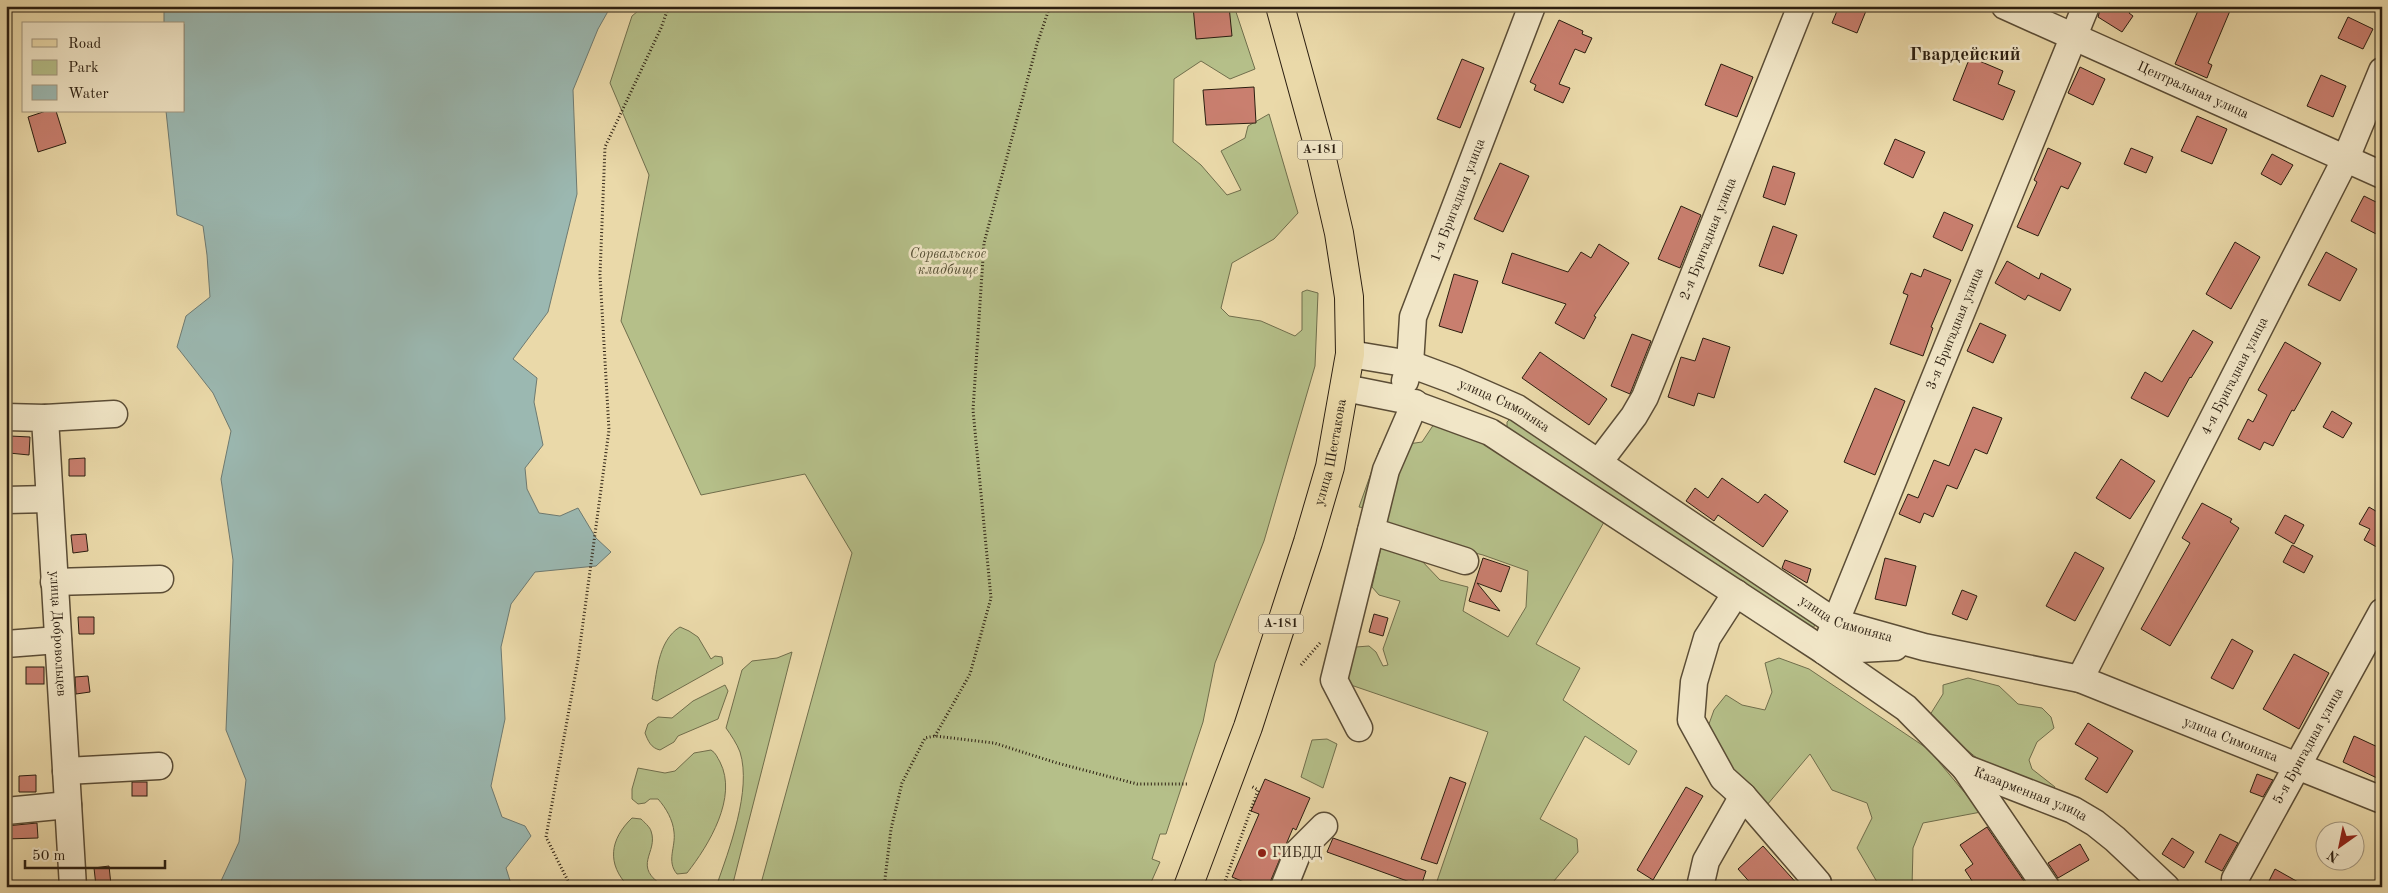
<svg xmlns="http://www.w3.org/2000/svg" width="2388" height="893" font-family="'Old Standard TT',serif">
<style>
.green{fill:#b5bf89;stroke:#706e4c;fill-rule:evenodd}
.water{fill:#9bb8b1;stroke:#6e7a71}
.building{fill:#c97f6f;stroke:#2b1e10}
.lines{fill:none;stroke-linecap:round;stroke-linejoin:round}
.minor-casing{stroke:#5b4d36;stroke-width:29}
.major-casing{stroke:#2b1e10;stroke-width:30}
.path{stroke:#2b1e10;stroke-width:3;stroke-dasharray:1 2.5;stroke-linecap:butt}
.minor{stroke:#f1e6c7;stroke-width:26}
.major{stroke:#ead9a9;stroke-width:28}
.poi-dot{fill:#8f2418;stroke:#f1e6c7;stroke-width:2}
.labels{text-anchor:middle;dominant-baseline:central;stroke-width:5;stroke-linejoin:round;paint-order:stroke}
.shield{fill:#f1e6c7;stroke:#665a47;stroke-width:1}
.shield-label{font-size:12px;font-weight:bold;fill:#2b1e10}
.street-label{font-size:14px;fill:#2b1e10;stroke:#f1e6c7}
.park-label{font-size:14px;font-style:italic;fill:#544e34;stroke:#f1e6c7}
.poi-label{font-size:14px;fill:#2b1e10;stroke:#f1e6c7;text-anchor:start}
.district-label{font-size:19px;font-weight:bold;fill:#2b1e10;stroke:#f1e6c7}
</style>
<rect width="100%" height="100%" fill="#ead9a9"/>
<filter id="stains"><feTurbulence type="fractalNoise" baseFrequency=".004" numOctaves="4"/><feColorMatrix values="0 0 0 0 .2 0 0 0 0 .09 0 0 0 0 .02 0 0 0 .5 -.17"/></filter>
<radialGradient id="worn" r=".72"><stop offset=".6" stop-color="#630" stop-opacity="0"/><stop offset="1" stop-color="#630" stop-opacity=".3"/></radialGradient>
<g class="green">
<path d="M644,6H1234L1255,69L1230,79L1201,61L1174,79L1173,142L1201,165L1227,195L1241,190L1221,151L1245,138L1248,126L1269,114L1298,213L1274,239L1232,263L1221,308L1229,316L1261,321L1295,336L1302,330V292L1307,290L1318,293L1315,366L1264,541L1215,663L1203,722L1166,834H1160L1152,859L1160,862L1149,887H760L852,553L805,474L701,495L621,321L649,175L610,83L632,16Z"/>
<path d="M1510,419H1513L1817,622L1813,628L1507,429V422Z"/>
<path d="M1436,421L1487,436L1604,522L1536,644L1580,668L1563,700L1637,751L1629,765L1585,736L1540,819L1577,839L1578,852L1549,887H1435L1488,732L1345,683L1352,657L1356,647L1369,646L1376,652L1383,666L1388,665L1383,649L1400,601L1379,595L1372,587L1389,512L1359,507L1380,448L1422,442ZM1404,535L1483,555L1528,571L1526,607L1508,637L1463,611L1468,587L1440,580L1420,559Z"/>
<path d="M680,627L689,631L698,637L711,659L715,656L722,657L723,664L657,701L652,699C657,675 657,641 680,627Z"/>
<path d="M792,652L732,887H716C729,850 752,790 740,752C737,744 731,735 726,728L742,670L752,661L777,658Z"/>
<path d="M1779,658L1809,669L1928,749L1981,812L1923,823L1913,848L1912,887H1880L1857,848L1872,818L1867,803L1832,790L1810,754L1767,805L1740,787L1705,735L1714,710L1726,695L1742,705L1765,710L1772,692L1765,663Z"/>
<path d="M1968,678L1999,686L2018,704L2042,708L2051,717L2054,728L2037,742L2029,760L2032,769L2055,787L2052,792L1978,759L1928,718L1943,694V685Z"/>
<path d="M725,685L728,691L718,719L678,736L674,742L660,750C651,748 648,741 645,733L648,724L658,717L672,718L693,701Z"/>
<path d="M1327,739L1337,744L1323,788L1301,777L1312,740Z"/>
<path d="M711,750C716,753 717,757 720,762C738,797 709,845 687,873L677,874C666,861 676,847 674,832C673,820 666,808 658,799H650L645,803L638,804L632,799V789L638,768L665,773L675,771L694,753Z"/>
<path d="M632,818L641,819C644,822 650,827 651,831C659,853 630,866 665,887H629C606,864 610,839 632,818Z"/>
</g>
<path class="water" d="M164,6H611L598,29L573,90L577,194L548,312L513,359L537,378L534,402L543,445L525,468L527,489L539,513L560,516L578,508L596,538L611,552L596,566L535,572L511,604L501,647L505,719L491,786L502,817L525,826L531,836L506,868L512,887H221V881L239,842L246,780L226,730L233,560L221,479L231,431L213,393L177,347L186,316L210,297L207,255L203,226L177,215L166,111H184V24H164Z"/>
<g class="building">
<path d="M1193,6H1229L1232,36L1196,39Z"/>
<path d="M1839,6H1868L1857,33L1832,23Z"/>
<path d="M2101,6H2133L2129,13L2133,16L2122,32L2098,17Z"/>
<path d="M2200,6H2232L2208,63L2212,65L2207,78L2175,64Z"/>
<path d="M2348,17L2373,29L2363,49L2338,38Z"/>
<path d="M1559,20L1583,31L1582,34L1592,38L1585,53L1575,49L1559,84L1570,88L1563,103L1534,90L1536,85L1530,82Z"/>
<path d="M1970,57L2003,71L1998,84L2015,91L2003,120L1953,100Z"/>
<path d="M1462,59L1484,68L1460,128L1437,119Z"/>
<path d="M1721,64L1753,77L1737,117L1705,105Z"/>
<path d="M2080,67L2105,79L2093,105L2068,93Z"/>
<path d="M2321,75L2346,86L2333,117L2307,106Z"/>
<path d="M1254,87L1256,123L1206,125L1203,90Z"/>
<path d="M46,111H56L66,143L38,152L28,117Z"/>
<path d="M2197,116L2227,129L2212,164L2181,151Z"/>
<path d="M1895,139L1925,152L1913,178L1884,164Z"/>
<path d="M2048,148L2081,163L2068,189L2061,186L2038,236L2017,227L2037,182L2034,180Z"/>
<path d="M2131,148L2153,157L2146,173L2124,164Z"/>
<path d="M2272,154L2293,165L2281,185L2261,174Z"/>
<path d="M1500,163L1529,176L1503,232L1474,219Z"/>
<path d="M1773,166L1795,173L1785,205L1763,197Z"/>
<path d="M2364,196L2382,205V237L2351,221Z"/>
<path d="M1681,206L1701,215L1680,268L1658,259Z"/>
<path d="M1944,212L1973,225L1962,251L1933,237Z"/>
<path d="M1773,226L1797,235L1783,274L1759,266Z"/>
<path d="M2235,242L2260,257L2231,309L2206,294Z"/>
<path d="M1599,244L1629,263L1594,316L1596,317L1584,339L1555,323L1566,304L1502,283L1512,253L1568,272L1581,252L1591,258Z"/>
<path d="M2326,252L2357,269L2340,301L2308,285Z"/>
<path d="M2007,261L2039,279L2041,273L2071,289L2060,311L2028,295L2025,300L1995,283Z"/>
<path d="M1924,269L1951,280L1931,327L1933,328L1923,356L1890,344L1908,295L1903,293L1911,273L1921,277Z"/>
<path d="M1454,274L1478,281L1462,333L1439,326Z"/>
<path d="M1980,323L2006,335L1993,363L1967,351Z"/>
<path d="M2193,330L2213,342L2191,378L2190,377L2168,417L2131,398L2145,372L2162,382Z"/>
<path d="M1632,334L1651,341L1630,394L1611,386Z"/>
<path d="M1703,338L1730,347L1714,398L1698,393L1694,406L1668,397L1681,357L1695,361Z"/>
<path d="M2285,342L2321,363L2294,411L2292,410L2273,446L2264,442L2260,450L2238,439L2248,419L2253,422L2267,395L2258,390Z"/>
<path d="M1540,352L1607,399L1589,425L1522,378Z"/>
<path d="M1875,388L1905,401L1875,475L1844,462Z"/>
<path d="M1973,407L2002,418L1987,454L1975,449L1957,489L1947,485L1933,517L1924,513L1920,523L1899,514L1908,494L1918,498L1934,460L1949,466Z"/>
<path d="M2332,411L2352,423L2343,438L2323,427Z"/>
<path d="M10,436L30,437L29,455L9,453Z"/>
<path d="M85,458V476H69V459Z"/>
<path d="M2121,459L2155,481L2130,519L2096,498Z"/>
<path d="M1722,478L1758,503L1765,494L1788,511L1763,547L1718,515L1714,521L1686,501L1695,488L1708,498Z"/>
<path d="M2202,503L2232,519L2230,522L2239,528L2170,646L2141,629L2190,543L2182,538Z"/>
<path d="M2369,507L2379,513L2382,508V550L2364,540L2370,529L2359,524Z"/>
<path d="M2285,515L2304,525L2294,544L2275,533Z"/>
<path d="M86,534L88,551L73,553L71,535Z"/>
<path d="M2292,545L2313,556L2304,573L2283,562Z"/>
<path d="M2075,552L2104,568L2075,621L2046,606Z"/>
<path d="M1483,558L1510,567L1501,592L1477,583L1500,611L1469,601Z"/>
<path d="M1885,558L1916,566L1906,606L1875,599Z"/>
<path d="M1785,560L1811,569L1807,583L1782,568Z"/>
<path d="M1962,590L1977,596L1967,620L1952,614Z"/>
<path d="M1374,614L1388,618L1383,636L1369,632Z"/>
<path d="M78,617H94V634H79Z"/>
<path d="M2232,639L2253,651L2233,689L2211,678Z"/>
<path d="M2294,654L2329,673L2299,729L2263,709Z"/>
<rect x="26" y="667" width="18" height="17"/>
<path d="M88,676L90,692L76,694L75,677Z"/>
<path d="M2088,723L2133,751L2107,793L2085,779L2098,758L2075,744Z"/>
<path d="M2354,736L2382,749V766L2377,778L2343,762Z"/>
<path d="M2257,774L2273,780L2263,797L2250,792Z"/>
<path d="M36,775V792H19V776Z"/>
<path d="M1450,777L1466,783L1437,864L1421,859Z"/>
<path d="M1265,779L1310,798L1296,830L1293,828L1268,887H1256L1232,877L1259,814L1251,811Z"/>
<rect x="132" y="782" width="15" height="14"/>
<path d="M1686,787L1703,796L1653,880L1637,870Z"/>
<path d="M37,823L38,838L6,839V826Z"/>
<path d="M1987,827L2028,887H1976L1965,870L1973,864L1960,845Z"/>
<path d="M2220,834L2238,843L2222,871L2205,862Z"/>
<path d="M1333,838L1426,871L1421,886L1327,852Z"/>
<path d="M2172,838L2194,852L2184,868L2162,854Z"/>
<path d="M2080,844L2089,860L2058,878L2048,863Z"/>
<path d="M1763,846L1800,887H1754L1738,869Z"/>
<path d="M109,866L111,885L96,886L94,868Z"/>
<path d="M2275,869L2307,887H2266Z"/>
</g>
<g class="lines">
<g class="minor-casing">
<g id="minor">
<path id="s1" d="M2005,6L2382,175"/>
<path id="s2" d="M1350,354L1410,364L1453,380L1517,408L1835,622L1924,647L2080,679L2382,800"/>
<path id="s3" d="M1405,381L1410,364L1413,317L1532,6"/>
<path id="s4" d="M1345,388L1400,399L1490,432L1824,651L1906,708L1965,768L2073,810L2095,823L2115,839L2166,887"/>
<path id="s5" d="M6,417L45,418L73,887"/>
<path d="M45,418L114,414"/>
<path id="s6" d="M1599,462L1634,416L1645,397L1801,6"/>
<path d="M6,500L49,499"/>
<path d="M1371,531L1465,561"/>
<path d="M54,582L160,579"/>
<path d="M1736,593L1707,638L1694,682L1691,720L1723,778L1743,796L1818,883"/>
<path id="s7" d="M1829,638L2086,6"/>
<path d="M6,644L58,640"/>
<path d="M1824,651L1895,647"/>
<path id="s8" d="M2080,679L2346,158L2382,71"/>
<path d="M1359,728L1334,680L1386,470L1415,403"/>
<path d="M1965,768L2046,887"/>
<path d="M66,771L159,766"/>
<path d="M6,811L68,805"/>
<path id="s9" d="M2235,879L2382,612"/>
<path d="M1284,887L1298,852L1324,826"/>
<path d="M1700,887L1706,861L1743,796"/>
</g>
</g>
<g class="major-casing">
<g id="major">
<path id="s10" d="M1188,887L1248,727L1308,542L1330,467L1350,354L1349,297L1339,233L1321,155L1280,6"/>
</g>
</g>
<g class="path">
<path d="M1301,665L1320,643"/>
<path d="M935,736L970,674L991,598L973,410L984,243L1037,44L1050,6"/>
<path d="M571,887L546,837L578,660L609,430L600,275L605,147L661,28L669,6"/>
<path d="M884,887L891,829L902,783L925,738L935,736L994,743L1057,763L1137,784H1187"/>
<path d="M1223,887L1258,790L1251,786"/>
</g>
<use href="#minor" class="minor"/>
<use href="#major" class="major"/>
</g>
<circle class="poi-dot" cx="1262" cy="853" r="5"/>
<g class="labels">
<g class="shield">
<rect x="1297.5" y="140.5" width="45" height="19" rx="4"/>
<rect x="1258.5" y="614.5" width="45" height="19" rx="4"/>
</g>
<g class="shield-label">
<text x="1320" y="150">А-181</text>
<text x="1281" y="624">А-181</text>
</g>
<g class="street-label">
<text stroke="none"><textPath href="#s1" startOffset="206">Центральная улица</textPath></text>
<text stroke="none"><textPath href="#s3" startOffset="190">1-я Бригадная улица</textPath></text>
<text stroke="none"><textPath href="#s6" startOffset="250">2-я Бригадная улица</textPath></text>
<text stroke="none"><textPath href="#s7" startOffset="334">3-я Бригадная улица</textPath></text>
<text stroke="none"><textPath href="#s8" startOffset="340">4-я Бригадная улица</textPath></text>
<text stroke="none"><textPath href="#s2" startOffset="164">улица Симоняка</textPath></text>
<text stroke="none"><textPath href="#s10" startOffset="458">улица Шестакова</textPath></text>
<text stroke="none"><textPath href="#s2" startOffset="569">улица Симоняка</textPath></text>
<text stroke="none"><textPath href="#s5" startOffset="255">улица Добровольцев</textPath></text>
<text stroke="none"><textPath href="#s2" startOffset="974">улица Симоняка</textPath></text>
<text stroke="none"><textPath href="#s9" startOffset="152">5-я Бригадная улица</textPath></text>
<text stroke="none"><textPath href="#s4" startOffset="806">Казарменная улица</textPath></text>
</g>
<g class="park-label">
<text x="948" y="254">Сорвальское<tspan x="948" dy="16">кладбище</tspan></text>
</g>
<g class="poi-label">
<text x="1272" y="853">ГИБДД</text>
</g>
<g class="district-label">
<text x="1965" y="55">Гвардейский</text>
</g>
</g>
<rect width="2388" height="893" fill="none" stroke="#ead9a9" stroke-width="25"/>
<rect x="8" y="8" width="2373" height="878" fill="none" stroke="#2b1e10" stroke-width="2.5"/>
<rect x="12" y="12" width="2363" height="868" fill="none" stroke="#2b1e10"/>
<rect x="22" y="22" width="162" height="90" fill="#f1e6c7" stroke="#a2967e"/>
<rect x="32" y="39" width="25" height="8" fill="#ead9a9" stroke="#a2967e"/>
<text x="68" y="48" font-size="15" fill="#2b1e10">Road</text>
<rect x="32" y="60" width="25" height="15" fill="#b5bf89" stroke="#a2967e"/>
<text x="68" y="72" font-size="15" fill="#2b1e10">Park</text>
<rect x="32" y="85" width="25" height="15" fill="#9bb8b1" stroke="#a2967e"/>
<text x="68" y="98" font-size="15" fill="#2b1e10">Water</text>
<g transform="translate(2340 846) rotate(213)"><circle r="24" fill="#f1e6c7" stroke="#a2967e"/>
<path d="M0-4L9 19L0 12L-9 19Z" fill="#8f2418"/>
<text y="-8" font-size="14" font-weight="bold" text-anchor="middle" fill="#2b1e10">N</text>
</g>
<path d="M25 860v8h140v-8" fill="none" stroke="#2b1e10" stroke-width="2.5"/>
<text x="32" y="860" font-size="15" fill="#2b1e10" stroke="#f1e6c7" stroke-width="4" paint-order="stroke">50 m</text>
<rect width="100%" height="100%" filter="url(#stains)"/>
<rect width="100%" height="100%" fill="url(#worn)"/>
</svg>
